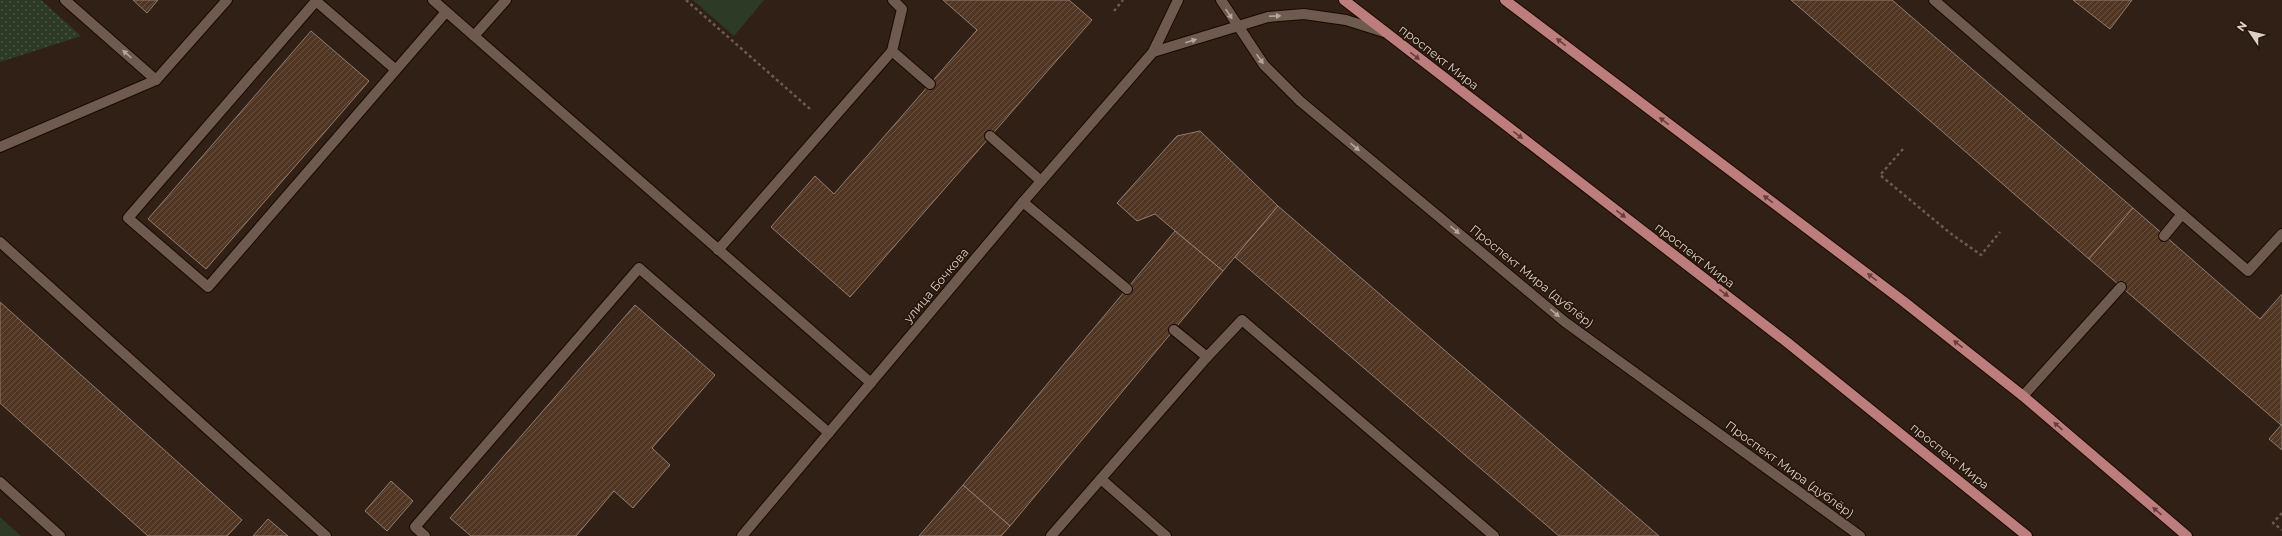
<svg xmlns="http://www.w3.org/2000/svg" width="2282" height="536" font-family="Montserrat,sans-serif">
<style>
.grass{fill:url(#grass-dots)}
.green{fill:#2d3b26}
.building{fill:url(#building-hatch);stroke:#927d70}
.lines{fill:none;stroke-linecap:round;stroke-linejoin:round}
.lane-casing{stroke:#180902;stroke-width:12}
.secondary-casing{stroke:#180902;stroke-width:12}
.primary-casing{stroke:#180902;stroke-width:12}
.path{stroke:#6b5c53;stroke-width:2.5;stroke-dasharray:3 3;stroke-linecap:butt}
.lane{stroke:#6e5a4e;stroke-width:10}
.secondary{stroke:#6e5a4e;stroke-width:10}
.primary{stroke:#bd7d7c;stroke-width:10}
.oneway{fill:#b5a79e}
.oneway2{fill:#634039}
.labels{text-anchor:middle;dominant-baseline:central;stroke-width:3.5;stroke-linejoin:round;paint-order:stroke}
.street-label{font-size:12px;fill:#dbd0c9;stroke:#27170c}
</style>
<defs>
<pattern id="grass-dots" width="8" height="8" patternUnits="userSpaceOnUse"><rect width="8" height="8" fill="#2d3b26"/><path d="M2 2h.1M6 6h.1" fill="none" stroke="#4b5644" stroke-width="1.8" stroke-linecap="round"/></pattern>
<pattern id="building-hatch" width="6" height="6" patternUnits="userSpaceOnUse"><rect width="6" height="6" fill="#513624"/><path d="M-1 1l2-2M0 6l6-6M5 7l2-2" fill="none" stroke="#695242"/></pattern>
</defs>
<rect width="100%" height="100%" fill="#312015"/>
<path class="grass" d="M0,0H41L81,36L0,62Z"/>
<g class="green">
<path d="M693,0H764L734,36Z"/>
<path d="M0,517L21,536H0Z"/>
</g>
<g class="building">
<path d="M133,0H158L147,13Z"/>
<path d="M943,0H1069L1092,20L850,297L771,227L815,176L834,194L977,30Z"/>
<path d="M1791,0H1892L2133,208L2089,259Z"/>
<path d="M2073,0H2132L2110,29Z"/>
<path d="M311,31L369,81L206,269L148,219Z"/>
<path d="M1200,131L1278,206L1223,271L1155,214L1137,221L1117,203L1177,136Z"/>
<path d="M1278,206L1629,510L1659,536H1559L1235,257Z"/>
<path d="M2133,208L2260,319L2282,294L2281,425L2089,259Z"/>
<path d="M1175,231L1223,271L1010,526L963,485Z"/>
<path d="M0,302L242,520L227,536H148L0,403Z"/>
<path d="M635,305L715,375L652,448L670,465L633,508L614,491L576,536H471L450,518Z"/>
<path d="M2282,424V450L2269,439Z"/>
<path d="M391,481L413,501L387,531L365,511Z"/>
<path d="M963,485L1010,526L1001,536H919Z"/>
<path d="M268,519L288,536H253Z"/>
</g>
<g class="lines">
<g class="lane-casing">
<g id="lane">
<path d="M65,0L156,80"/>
<path d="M433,0L871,383"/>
<path d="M893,0L902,9L892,51L930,84"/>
<path d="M1934,0L2248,271L2282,234"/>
<path d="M474,36L506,0"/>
<path d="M396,70L316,1L128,218L208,287L446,12"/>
<path d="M990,136L1041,181"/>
<path d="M0,147L156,80L227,0"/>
<path d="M1023,202L1127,289"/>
<path d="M2164,236L2182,214"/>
<path d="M0,242L326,536"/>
<path d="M718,250L892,51"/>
<path d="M1174,330L1207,357L1242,320L1494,536"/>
<path d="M2023,396L2121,287"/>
<path d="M1101,479L1166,536"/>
<path d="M0,482L60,536"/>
<path d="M425,536L415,527L639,268L829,433"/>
<path d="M1051,536L1207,357"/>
</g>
</g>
<g class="secondary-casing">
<g id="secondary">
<path d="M1221,0L1264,65L1300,101L1565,322L1860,536"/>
<path d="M1153,52L1268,17L1304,14L1346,20L1384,32"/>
<path d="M742,536L1023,202L1153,52L1178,0"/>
</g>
</g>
<g class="primary-casing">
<g id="primary">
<path d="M1344,0L1788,343L2027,536"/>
<path d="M1505,0L1903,301L2023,396L2187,536"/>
</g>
</g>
<g class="path">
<path d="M686,0L810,109"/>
<path d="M1114,11L1123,0"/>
<path d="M1903,149L1880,175L1950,233L1981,255L2000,232"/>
<path d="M2282,513L2273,523L2282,530"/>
</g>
<use href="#lane" class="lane"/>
<use href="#secondary" class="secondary"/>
<use href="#primary" class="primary"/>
</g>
<defs><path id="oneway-solid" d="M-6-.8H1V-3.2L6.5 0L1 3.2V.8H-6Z"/></defs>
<g class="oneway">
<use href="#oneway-solid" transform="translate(1229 14) rotate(57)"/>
<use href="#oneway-solid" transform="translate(1275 16) rotate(-3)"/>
<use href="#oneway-solid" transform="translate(1191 41) rotate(-17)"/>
<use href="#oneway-solid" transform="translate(127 54) rotate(-138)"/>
<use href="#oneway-solid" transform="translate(1260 59) rotate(55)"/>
<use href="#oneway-solid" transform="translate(1355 147) rotate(40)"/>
<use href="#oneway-solid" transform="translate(1455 230) rotate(40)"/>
<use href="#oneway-solid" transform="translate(1555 313) rotate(40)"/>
</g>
<g class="oneway2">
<use href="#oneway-solid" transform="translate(1561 42) rotate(-143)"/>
<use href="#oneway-solid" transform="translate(1415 56) rotate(38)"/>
<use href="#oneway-solid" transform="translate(1664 121) rotate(-143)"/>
<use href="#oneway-solid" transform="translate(1518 135) rotate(38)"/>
<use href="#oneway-solid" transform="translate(1768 199) rotate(-143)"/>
<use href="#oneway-solid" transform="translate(1621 214) rotate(38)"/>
<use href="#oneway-solid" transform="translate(1872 277) rotate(-143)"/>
<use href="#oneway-solid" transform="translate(1724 293) rotate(38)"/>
<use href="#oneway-solid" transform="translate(1958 344) rotate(-142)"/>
<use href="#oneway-solid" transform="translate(2058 426) rotate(-139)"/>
<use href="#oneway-solid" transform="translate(2157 511) rotate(-139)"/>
</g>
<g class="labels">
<g class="street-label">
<text transform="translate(1439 57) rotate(38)">проспект Мира</text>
<text transform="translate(1695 255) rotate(38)">проспект Мира</text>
<text transform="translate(1532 276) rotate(39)">Проспект Мира (дублёр)</text>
<text transform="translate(936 285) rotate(-50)">улица Бочкова</text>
<text transform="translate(1950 456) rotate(39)">проспект Мира</text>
<text transform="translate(1790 469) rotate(36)">Проспект Мира (дублёр)</text>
</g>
</g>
<g transform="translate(2250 32) rotate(305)" stroke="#27170c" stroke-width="3" paint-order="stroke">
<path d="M0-3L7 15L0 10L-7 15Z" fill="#dbd0c9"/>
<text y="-6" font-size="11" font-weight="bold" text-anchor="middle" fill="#dbd0c9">N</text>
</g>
</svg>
